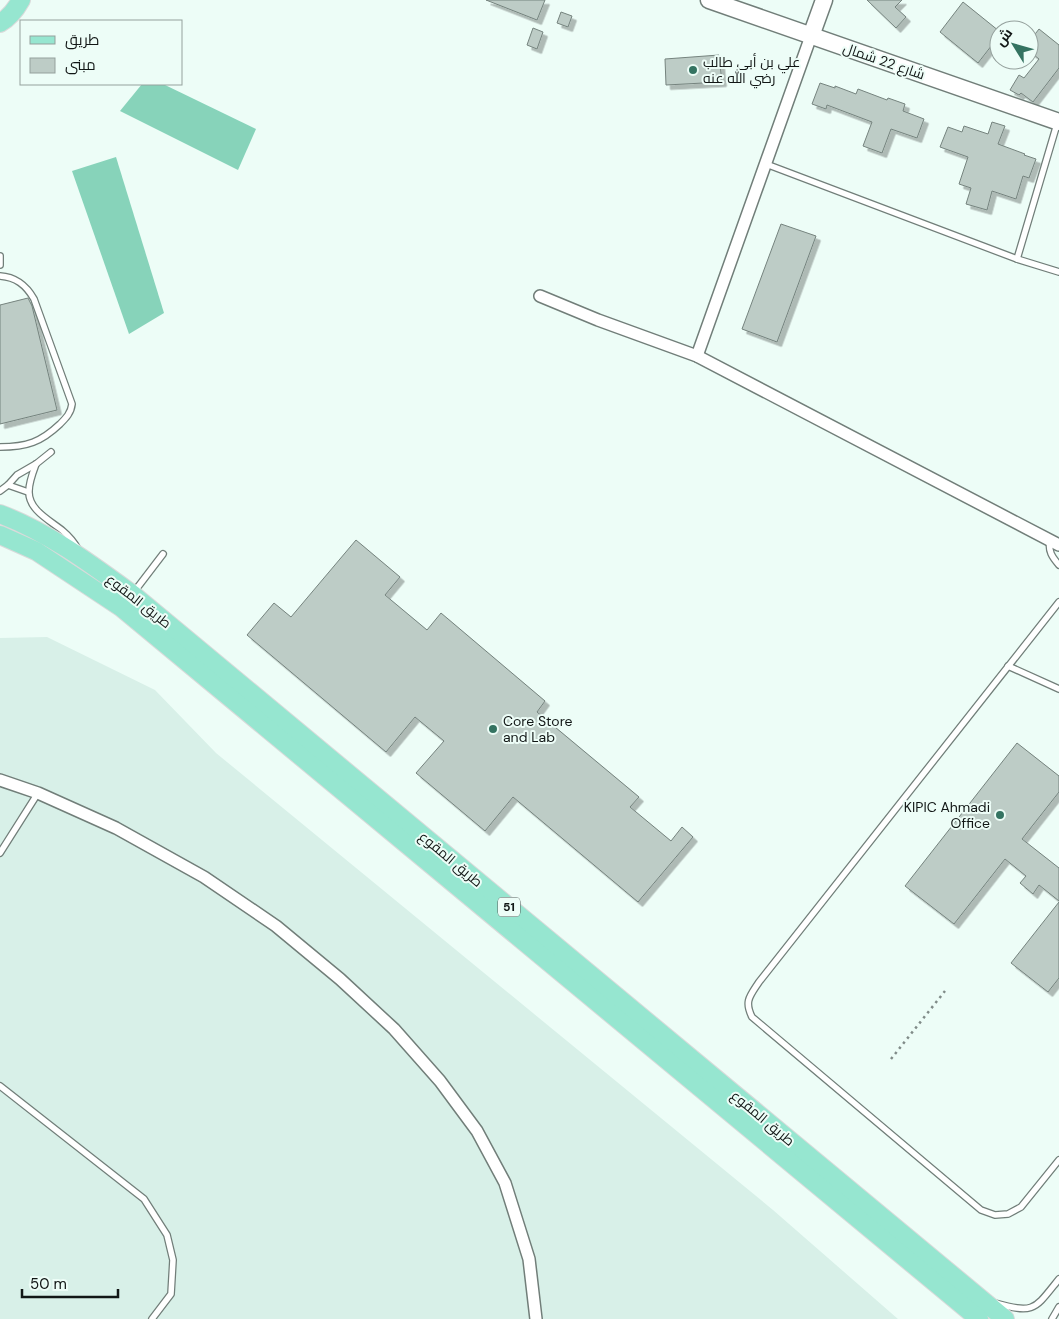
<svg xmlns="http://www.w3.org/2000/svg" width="1059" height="1319" font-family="'DM Sans',Cairo,sans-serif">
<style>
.built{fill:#d8f0e8}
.forest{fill:#87d3ba}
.building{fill:#bdccc6;stroke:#75837e;filter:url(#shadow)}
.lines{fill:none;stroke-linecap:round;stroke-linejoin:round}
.lane-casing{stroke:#717e79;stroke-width:8}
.street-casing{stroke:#717e79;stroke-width:14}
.secondary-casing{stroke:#717e79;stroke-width:19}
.primary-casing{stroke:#d9dada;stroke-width:20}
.path{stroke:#808b88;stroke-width:2.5;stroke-dasharray:2.5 4;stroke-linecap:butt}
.lane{stroke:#fff;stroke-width:5.5}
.street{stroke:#fff;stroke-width:11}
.secondary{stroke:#fff;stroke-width:16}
.primary{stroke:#96e6d0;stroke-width:18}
.poi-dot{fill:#347361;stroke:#edfdf7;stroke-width:2}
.labels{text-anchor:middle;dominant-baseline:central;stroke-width:4;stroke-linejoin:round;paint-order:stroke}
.shield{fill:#edfdf7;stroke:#535b59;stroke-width:1}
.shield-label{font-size:12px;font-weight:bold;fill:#111615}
.street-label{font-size:14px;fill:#111615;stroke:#edfdf7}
.poi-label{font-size:14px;fill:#111615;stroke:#edfdf7;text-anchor:start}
</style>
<defs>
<filter id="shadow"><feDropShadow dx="4.5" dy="4.5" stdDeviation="0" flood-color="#0004"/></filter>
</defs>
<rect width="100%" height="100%" fill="#edfdf7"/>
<path class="built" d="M47,637L155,690L216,753L773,1210L898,1319H0V638Z"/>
<g class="forest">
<path d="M142,84H163L256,129L238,170L120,111Z"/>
<path d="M116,157L164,313L129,334L72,171Z"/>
</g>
<g class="building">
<path d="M486,0H545L537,20Z"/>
<path d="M867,0H902L895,7L906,17L896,28Z"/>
<path d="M963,2L999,31V36L978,63L940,32Z"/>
<path d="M561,12L572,16L568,27L557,23Z"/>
<path d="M533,28L543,32L537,49L527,45Z"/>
<path d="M1039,29L1059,45V68L1033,102L1021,93L1019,95L1010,90L1019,75L1024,78L1039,59L1029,51V42Z"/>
<path d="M719,55L722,82L666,85L665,59Z"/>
<path d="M820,83L835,88V86L856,94L858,89L887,100L888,98L905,104L903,111L924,119L917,138L891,129L882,153L863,146L872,122L827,105L826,109L812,104Z"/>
<path d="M992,122L1005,126L998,144L1025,154L1024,155L1036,159L1029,178L1023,176L1016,199L992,191L987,210L966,204L971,188L959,184L968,157L940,147L948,127L962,132L964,126L988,134Z"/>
<path d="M781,224L816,236L777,342L742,329Z"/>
<path d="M28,298L32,306L57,410L0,424V305Z"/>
<path d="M356,540L400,577L385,595L427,630L441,613L545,701L537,712L639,797L630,807L671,841L682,827L693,837L638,902L513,797L485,831L416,773L444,741L415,717L386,752L247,635L274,603L291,617Z"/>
<path d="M1017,743L1059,776V792L1022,839L1059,868V901L1039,885L1033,894L1020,883L1026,876L1005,859L954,924L905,886Z"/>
<path d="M1059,902V978L1048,992L1011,963Z"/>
</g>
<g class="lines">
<g class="lane-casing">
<g id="lane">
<path d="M766,164L1017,259L1059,272"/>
<path d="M0,256V265"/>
<path d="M1017,259L1057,124"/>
<path d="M0,276C16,277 26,285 34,299L72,404C71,413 66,418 60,424C41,442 27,447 0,447"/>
<path d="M36,464C33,472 29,482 29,491C28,510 51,521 63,531C69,536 74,542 78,549"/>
<path d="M8,485L28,492"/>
<path d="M0,491L8,485L17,475L36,464L51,452"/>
<path d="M1050,541C1048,551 1052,557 1059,565"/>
<path d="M134,592L163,554"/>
<path d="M1059,602L759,982C750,996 744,1001 752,1017L981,1210L995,1215L1008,1214L1021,1207L1059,1160"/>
<path d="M1008,666L1059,689"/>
<path d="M0,853L38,793"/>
<path d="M0,1086L144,1199L167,1235L173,1260L171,1294L152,1319"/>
<path d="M995,1303C1035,1314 1034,1310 1059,1279"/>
<path d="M1052,1319L1059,1307"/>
</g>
</g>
<g class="street-casing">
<g id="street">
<path d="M540,296L598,320L697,356L1059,545"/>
<path d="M697,356L811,36"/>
<path d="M0,780L38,793L116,828L204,877L276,926L340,979L394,1029L440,1081L477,1131L505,1183L529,1259L536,1319"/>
</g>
</g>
<g class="secondary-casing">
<g id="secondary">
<path d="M709,0L1059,122"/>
<path d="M811,36L824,0"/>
</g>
</g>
<g class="primary-casing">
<g id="primary">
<path d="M0,23C9,18 16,9 21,0"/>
<path d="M0,514C48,532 91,564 132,594L1005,1319"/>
<path d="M0,535L36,551L122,608L979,1319"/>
</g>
</g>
<path class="path" d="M891,1059L945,991"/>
<use href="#lane" class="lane"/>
<use href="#street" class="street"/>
<use href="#secondary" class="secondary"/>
<use href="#primary" class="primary"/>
</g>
<g class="poi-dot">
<circle cx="693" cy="70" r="5"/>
<circle cx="493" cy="729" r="5"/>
<circle cx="1000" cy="815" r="5"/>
</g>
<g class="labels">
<rect class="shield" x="498" y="897.5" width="22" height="19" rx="4"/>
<g class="shield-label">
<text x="509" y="907">51</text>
</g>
<g class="street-label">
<text transform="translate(884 61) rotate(19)">شارع 22 شمال</text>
<text transform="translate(139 601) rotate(38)">طريق المقوع</text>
<text transform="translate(451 859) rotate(40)">طريق المقوع</text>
<text transform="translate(763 1118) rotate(40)">طريق المقوع</text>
</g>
<g class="poi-label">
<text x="703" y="62">علي بن أبي طالب<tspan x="703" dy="16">رضي الله عنه</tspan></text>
<text x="503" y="721">Core Store<tspan x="503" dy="16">and Lab</tspan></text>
<text x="990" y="807" text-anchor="end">KIPIC Ahmadi<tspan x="990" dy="16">Office</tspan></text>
</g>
</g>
<rect x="20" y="20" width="162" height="65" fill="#edfdf7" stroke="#95a19d"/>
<rect x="30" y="36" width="25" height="8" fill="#96e6d0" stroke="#95a19d"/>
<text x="65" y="45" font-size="15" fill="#111615">طريق</text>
<rect x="30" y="58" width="25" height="15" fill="#bdccc6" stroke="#95a19d"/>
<text x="65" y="70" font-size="15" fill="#111615">مبنى</text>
<g transform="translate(1014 45) rotate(307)"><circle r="24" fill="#edfdf7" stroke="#95a19d"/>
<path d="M0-4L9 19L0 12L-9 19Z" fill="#347361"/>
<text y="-8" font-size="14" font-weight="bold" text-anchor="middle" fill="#111615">ش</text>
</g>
<path d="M22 1289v8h96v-8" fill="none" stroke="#111615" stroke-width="2.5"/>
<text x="30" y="1289" font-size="15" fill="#111615" stroke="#edfdf7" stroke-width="4" paint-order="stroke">50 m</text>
</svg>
